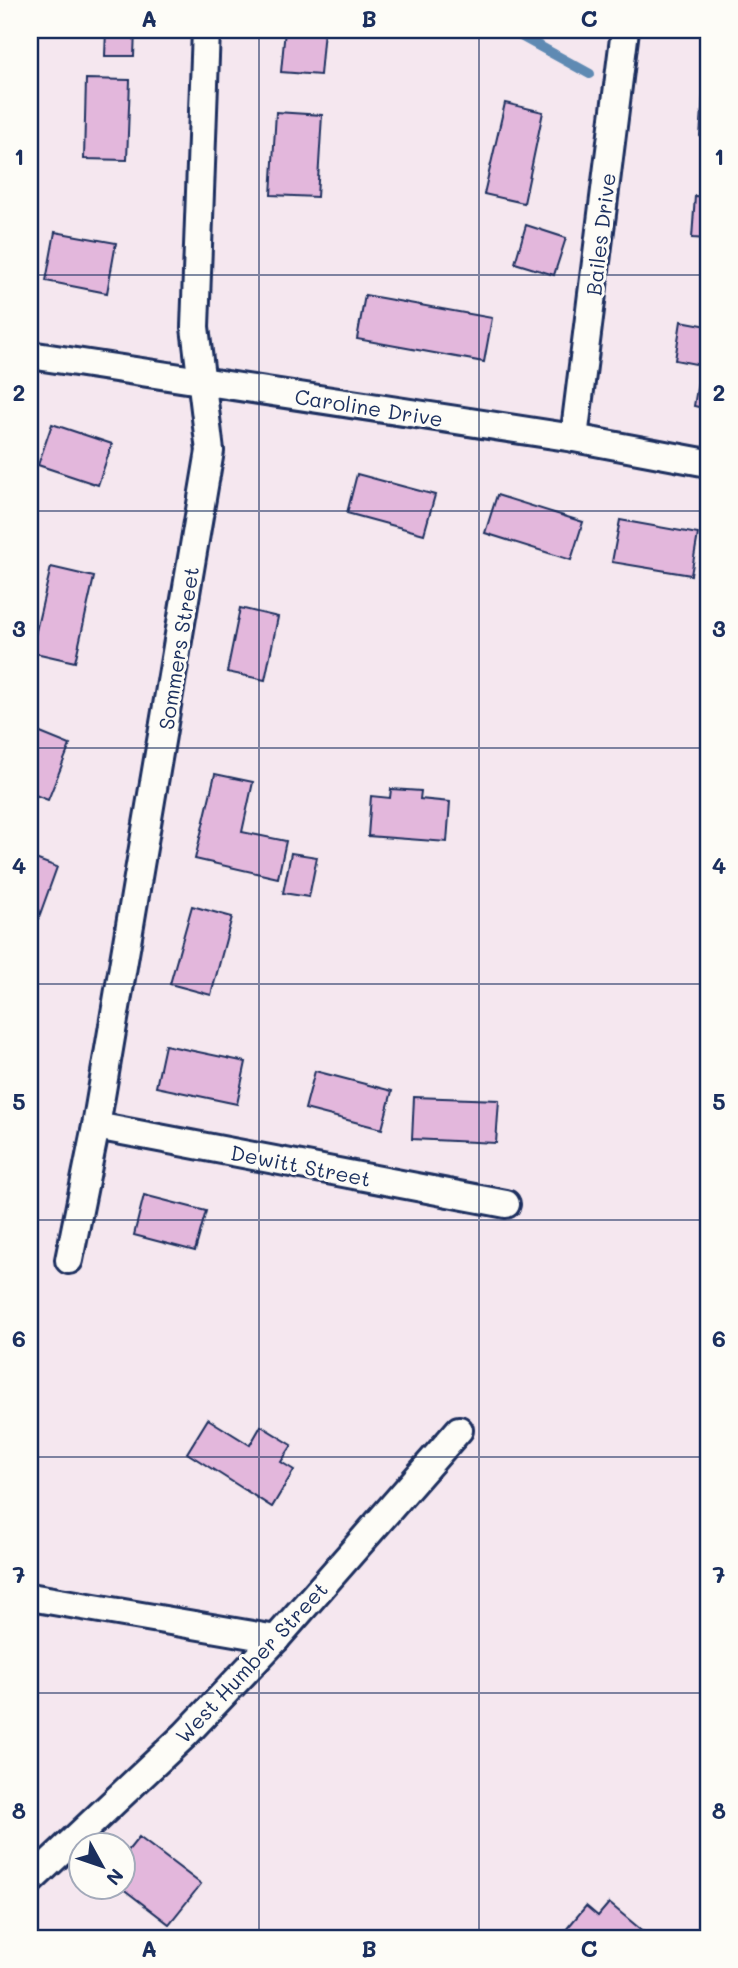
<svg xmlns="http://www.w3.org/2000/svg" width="738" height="1968" font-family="Mali,sans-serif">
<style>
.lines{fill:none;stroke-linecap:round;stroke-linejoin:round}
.stream{stroke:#5f8ab3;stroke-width:10}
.building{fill:#e3b7dc;stroke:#1b2f5e;stroke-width:2}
.street-casing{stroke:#1b2f5e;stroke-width:32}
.street{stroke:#fdfcf7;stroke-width:26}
.grid{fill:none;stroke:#1b2f5e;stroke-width:2;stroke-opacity:0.55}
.labels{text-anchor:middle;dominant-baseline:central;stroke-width:6;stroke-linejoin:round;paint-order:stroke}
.street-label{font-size:21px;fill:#1b2f5e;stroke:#fdfcf7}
.neatline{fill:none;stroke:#1b2f5e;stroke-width:2.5}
.grid-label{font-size:23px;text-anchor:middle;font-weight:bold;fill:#1b2f5e}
</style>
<rect width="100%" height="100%" fill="#f5e7ef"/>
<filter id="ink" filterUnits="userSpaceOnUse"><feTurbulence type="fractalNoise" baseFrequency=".0143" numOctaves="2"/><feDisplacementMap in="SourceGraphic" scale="14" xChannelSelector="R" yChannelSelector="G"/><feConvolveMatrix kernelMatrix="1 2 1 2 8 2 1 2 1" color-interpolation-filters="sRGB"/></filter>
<g filter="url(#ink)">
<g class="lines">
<path class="stream" d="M510,30L590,74"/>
</g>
<g class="building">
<path d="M83,30H135L134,56H105L106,30Z"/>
<path d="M285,30H324L320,75L281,72Z"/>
<path d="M86,79L130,80L127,160L84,159Z"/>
<path d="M703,96L708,97V137L700,136Z"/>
<path d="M505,103L543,112L524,203L484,194Z"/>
<path d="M276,112L322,115L317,197L271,195Z"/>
<path d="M695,196L708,197V239L692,238Z"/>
<path d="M526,225L566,238L554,275L515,263Z"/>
<path d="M55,232L116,243L107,293L46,281Z"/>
<path d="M365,295L492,318L484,362L357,339Z"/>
<path d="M681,321L708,326V409L694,406L701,365L675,360Z"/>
<path d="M52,424L112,444L98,485L38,465Z"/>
<path d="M357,474L435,495L424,534L347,513Z"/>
<path d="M497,495L583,522L571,560L485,533Z"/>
<path d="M620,520L698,534L691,575L612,562Z"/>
<path d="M51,567L94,577L75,662L31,652Z"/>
<path d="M240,608L278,617L265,680L227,672Z"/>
<path d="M33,730L70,745L48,800L30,793V738Z"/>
<path d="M215,774L253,782L242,832L286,841L278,878L195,859Z"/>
<path d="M391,789L421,791L420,799L450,802L447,842L368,836L371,796L390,798Z"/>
<path d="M291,853L317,857L309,897L283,893Z"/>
<path d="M30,857L57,867L30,942Z"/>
<path d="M192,906L232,917L211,995L170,984Z"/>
<path d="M165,1045L246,1062L237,1104L156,1087Z"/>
<path d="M315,1071L392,1091L382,1129L305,1109Z"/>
<path d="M414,1097L499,1100L496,1143L412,1139Z"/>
<path d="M144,1195L206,1211L195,1251L134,1235Z"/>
<path d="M208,1419L250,1445L261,1426L292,1445L281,1462L294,1470L272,1507L187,1453Z"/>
<path d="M139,1837L201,1884L169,1924L122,1888V1858Z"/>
<path d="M609,1903L651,1938H559L586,1906L598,1916Z"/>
</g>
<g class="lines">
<g class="street-casing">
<g id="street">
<path d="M30,355L574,438L708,463"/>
<path d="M574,438L625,30"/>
<path d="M96,1126L506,1204"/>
<path d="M69,1260L96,1126L210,451L195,327L206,30"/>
<path d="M30,1597L276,1639"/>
<path d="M30,1881L185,1735L276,1639L459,1430"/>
</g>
</g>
<use href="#street" class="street"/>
</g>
</g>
<path class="grid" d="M259,30V1938M479,30V1938M30,275H708M30,511H708M30,748H708M30,984H708M30,1220H708M30,1457H708M30,1693H708"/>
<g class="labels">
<g class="street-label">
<text transform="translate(600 234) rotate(-83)">Bailes Drive</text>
<text transform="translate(369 407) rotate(9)">Caroline Drive</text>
<text transform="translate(178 648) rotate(-81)">Sommers Street</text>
<text transform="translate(301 1165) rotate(11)">Dewitt Street</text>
<text transform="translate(251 1662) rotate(-47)">West Humber Street</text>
</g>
</g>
<rect width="738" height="1968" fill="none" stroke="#fdfcf7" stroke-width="77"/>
<g transform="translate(102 1866) rotate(130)"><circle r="33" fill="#fdfcf7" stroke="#a3aaba" stroke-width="2"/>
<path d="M0-5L12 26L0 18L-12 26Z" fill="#1b2f5e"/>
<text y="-10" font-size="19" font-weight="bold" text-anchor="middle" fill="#1b2f5e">N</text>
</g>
<rect x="38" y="38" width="662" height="1892" class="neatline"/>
<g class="grid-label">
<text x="149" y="27">A</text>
<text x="369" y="27">B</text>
<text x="589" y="27">C</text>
<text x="19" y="165">1</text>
<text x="719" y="165">1</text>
<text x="19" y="401">2</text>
<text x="719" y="401">2</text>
<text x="19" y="637">3</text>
<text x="719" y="637">3</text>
<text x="19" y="874">4</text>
<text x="719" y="874">4</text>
<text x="19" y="1110">5</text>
<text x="719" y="1110">5</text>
<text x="19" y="1347">6</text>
<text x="719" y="1347">6</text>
<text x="19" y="1583">7</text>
<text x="719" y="1583">7</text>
<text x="19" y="1819">8</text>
<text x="719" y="1819">8</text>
<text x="149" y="1957">A</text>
<text x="369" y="1957">B</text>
<text x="589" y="1957">C</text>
</g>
</svg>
